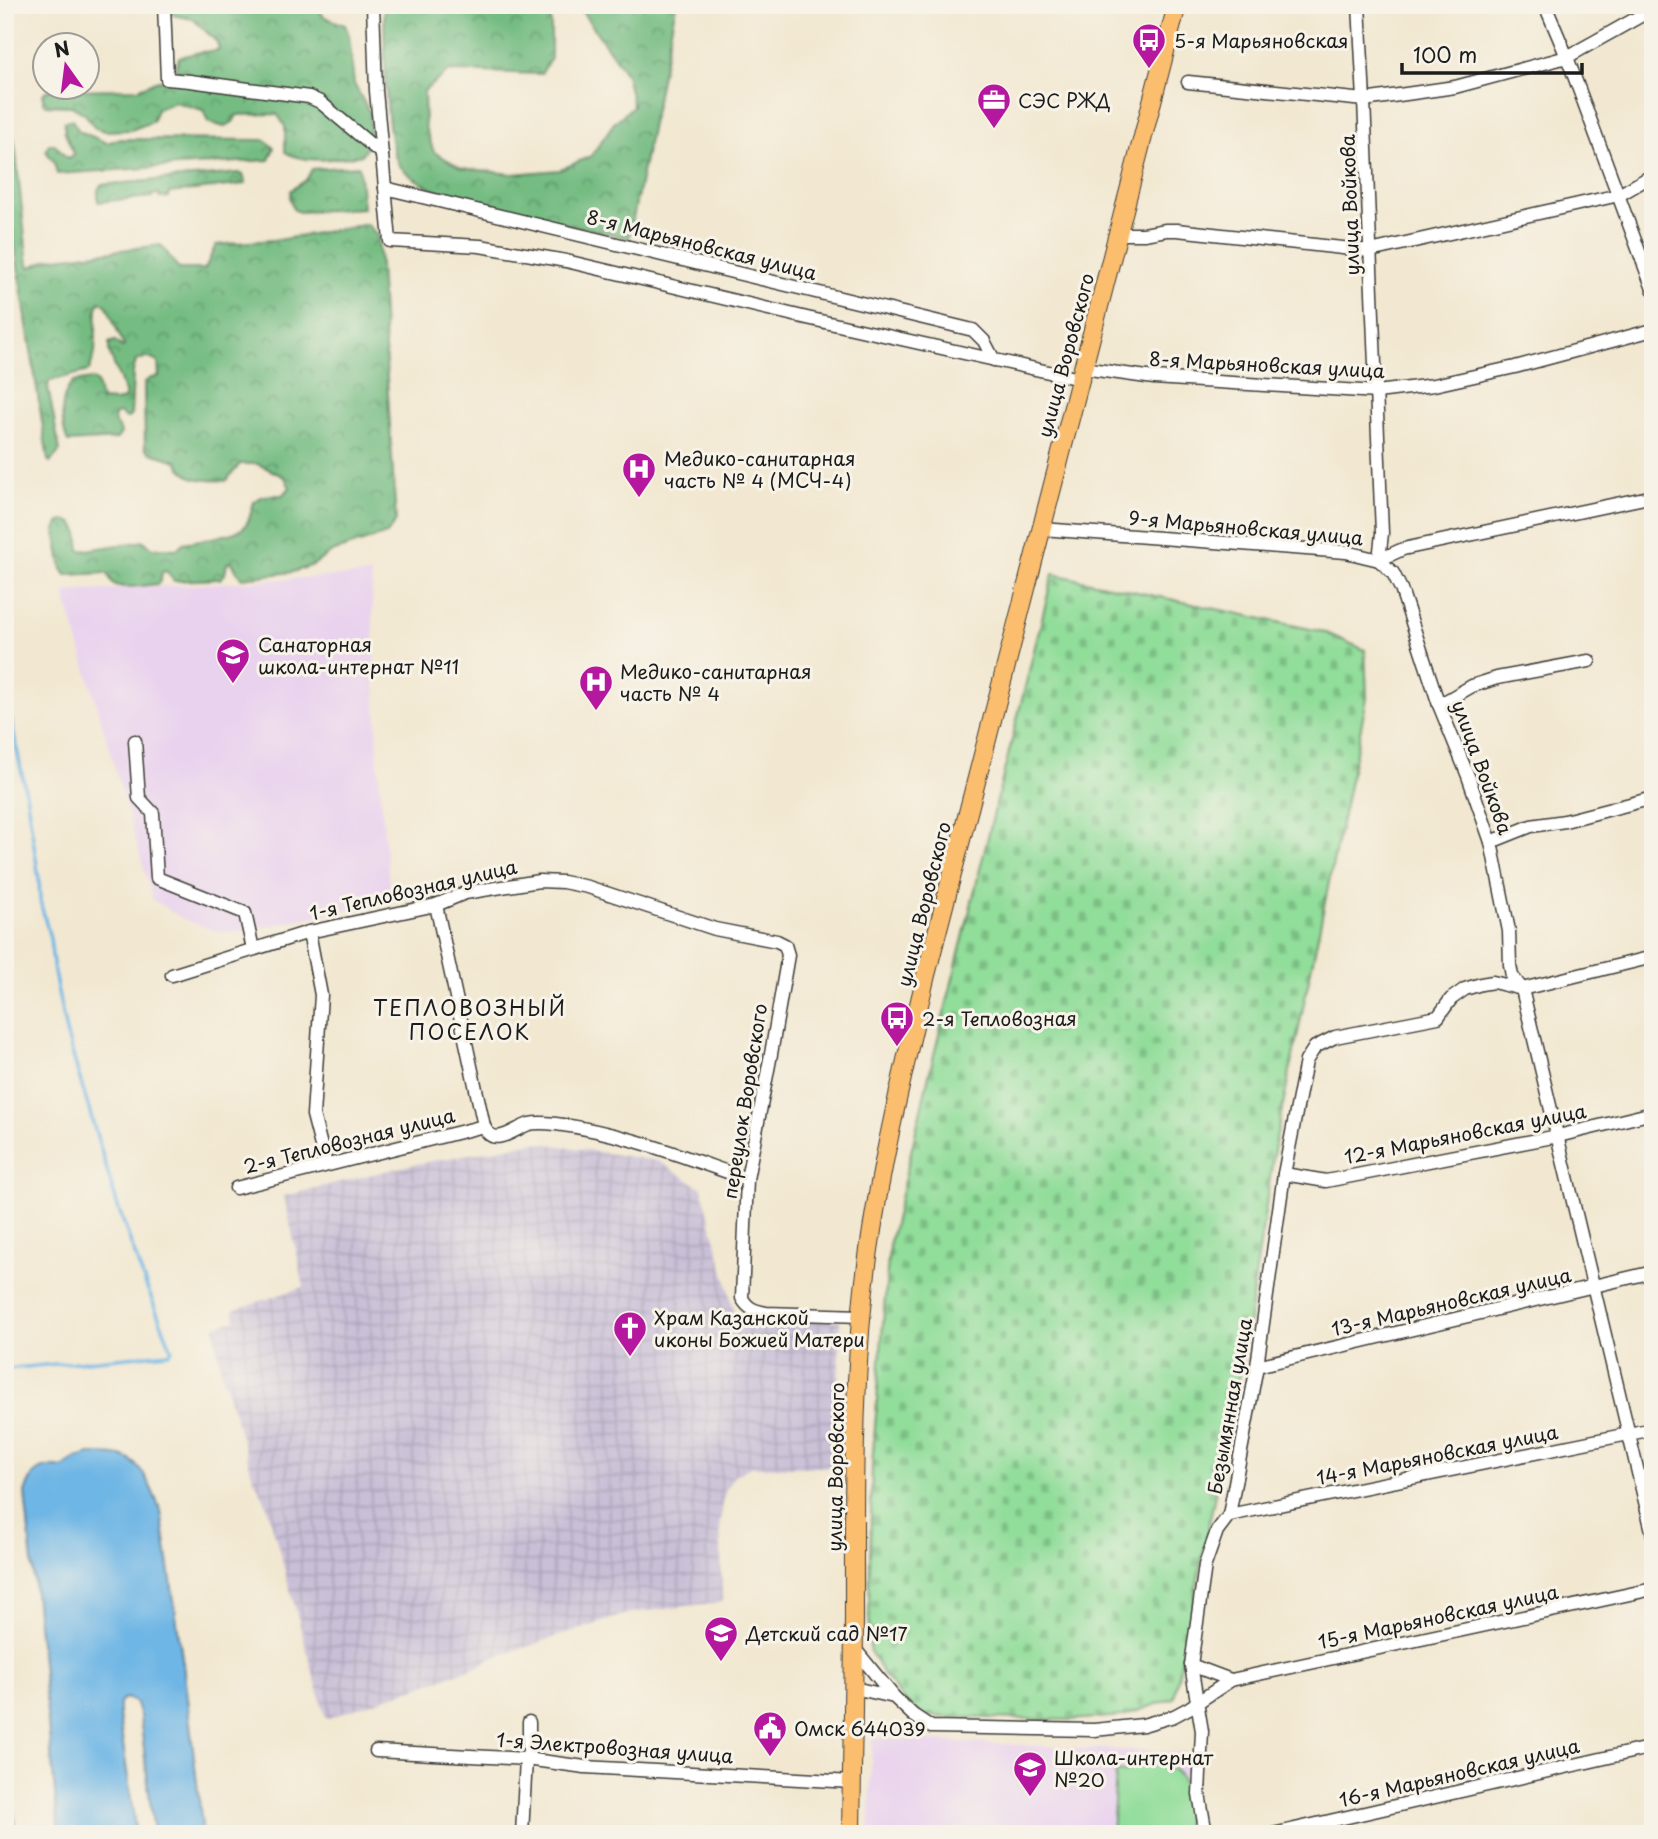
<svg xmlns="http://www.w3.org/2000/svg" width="1658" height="1839" font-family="'Playpen Sans',sans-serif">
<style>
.built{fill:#e9d2ee}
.industrial{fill:url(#industrial-grid)}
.forest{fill:url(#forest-crowns);stroke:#486c4f;stroke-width:2}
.cemetery{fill:url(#cemetery-stones);stroke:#567c5b;stroke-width:2}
.pitch{fill:#91dd9a;stroke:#567c5b;stroke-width:2}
.water{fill:#6eb6e5;stroke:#456980;stroke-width:2}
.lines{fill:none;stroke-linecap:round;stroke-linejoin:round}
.stream{stroke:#6eb6e5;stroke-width:3.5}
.minor-casing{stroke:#3c3b37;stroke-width:15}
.primary-casing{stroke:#3c3b37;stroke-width:20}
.minor{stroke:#fff;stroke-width:12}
.primary{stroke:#fbbd6e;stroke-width:18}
.labels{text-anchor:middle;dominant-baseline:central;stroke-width:6;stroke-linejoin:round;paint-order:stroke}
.poi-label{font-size:19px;fill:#1c1c1c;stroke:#f7f3e8;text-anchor:start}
.street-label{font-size:19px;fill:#1c1c1c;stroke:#f7f3e8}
.neighbourhood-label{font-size:21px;letter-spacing:2px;fill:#1c1c1c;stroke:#f7f3e8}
</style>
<defs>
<pattern id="industrial-grid" width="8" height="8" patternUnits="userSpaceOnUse" patternTransform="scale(1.75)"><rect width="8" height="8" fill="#c9bfd7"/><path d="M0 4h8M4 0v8" fill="none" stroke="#aca4b8"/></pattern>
<pattern id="forest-crowns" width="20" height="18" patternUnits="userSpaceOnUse" patternTransform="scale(1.75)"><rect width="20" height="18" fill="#74bc82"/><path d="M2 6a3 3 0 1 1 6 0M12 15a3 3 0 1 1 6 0" fill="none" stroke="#5e986a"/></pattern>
<pattern id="cemetery-stones" width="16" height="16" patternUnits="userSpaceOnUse" patternTransform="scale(1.75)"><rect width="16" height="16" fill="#91dd9a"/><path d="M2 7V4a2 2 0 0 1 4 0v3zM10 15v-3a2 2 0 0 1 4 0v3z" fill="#7cbd84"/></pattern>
</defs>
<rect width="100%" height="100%" fill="#f7f3e8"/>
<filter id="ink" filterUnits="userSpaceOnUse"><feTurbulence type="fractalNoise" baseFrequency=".0143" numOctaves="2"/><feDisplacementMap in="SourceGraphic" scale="14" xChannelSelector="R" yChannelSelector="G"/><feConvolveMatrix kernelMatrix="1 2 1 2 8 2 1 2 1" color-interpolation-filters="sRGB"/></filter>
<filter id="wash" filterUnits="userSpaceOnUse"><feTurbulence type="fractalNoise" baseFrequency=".00686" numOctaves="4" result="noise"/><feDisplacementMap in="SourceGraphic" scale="28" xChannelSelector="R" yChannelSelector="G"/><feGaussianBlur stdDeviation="1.57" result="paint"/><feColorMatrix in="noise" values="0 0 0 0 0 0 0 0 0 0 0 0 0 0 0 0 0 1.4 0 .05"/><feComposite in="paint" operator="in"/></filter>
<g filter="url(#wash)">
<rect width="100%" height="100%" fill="#f2e8d1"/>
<g class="built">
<path d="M371,574L379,777L386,855L392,901L237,932L215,931L183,919L153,900L64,592Z"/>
<path d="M872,1738L1189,1753L1192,1757L1189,1834H869Z"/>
</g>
<path class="industrial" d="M535,1142L658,1161L702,1188L737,1322L840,1320L836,1467H750L734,1476L725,1491L720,1521L722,1602L630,1613L489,1659L479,1666L326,1719L266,1503L253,1477L221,1370L214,1327L235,1320L233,1310L304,1287L284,1196L406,1166Z"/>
<g class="forest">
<path d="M172,5H316L324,17L345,25L349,35L354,84L370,113V143L361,155C337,158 306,165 285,152V126L277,114L237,115L233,122L224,127L208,122L203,110L175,102L157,109L152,122L131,130L105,131L95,128L85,114L71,106L46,105L43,102V94L47,90L138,89L158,80L177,81L180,78L176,67L179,57L200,52L215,51L219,49L217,42L193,19L172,15Z"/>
<path d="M384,5H551V58L541,74L449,71L424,91L425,127L434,152L462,168L512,174L560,170L591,156L614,123L633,106L626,74L583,13L576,5H676L629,238L455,199C439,192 411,180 400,166C383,142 385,38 384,5Z"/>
<path d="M5,113L10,122L15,145L28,265L31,267L49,259L161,245L179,269H205L216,245L284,239L367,224L378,236L396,521L387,534L332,552L313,565L293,572L243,578L237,572L232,562L227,563L225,574L220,579L174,581L166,571L162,572L161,580L158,584C148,585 121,590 114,584C111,582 109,576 107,573L66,575L62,569L55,529L60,522C81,517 78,538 80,551L144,541L152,548L177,549L183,543C196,541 235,535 243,528C250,522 251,511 254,502L263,496L282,495L290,488L285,477L258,464H240L226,481C204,479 188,484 177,461L151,453L145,447L144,383L149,379L159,376L158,362L147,357L136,361L133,372L131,415L128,418L124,417L120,413L116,414L114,418L115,424L119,427L121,433L117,439L68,442C62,430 60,405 66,393C67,389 70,386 73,382L92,379L97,383L101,400L115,401L125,399V392L109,352V343L115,341L122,347L124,346L107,306L100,301L97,308L95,353L89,371L49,381L48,387L60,451L50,462L48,460L5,183Z"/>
<path d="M72,120L79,131L107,143L119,139L265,140L274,148L269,160L57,174L54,162L46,151L49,144H55L65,156L70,158L74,154L65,133L64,122Z"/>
<path d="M359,166L363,208L299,212L293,209L290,198L291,190L306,180L312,169Z"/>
<path d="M239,173L243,175L246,184L169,193V197L160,198L159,194L152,195V197L98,202V190L101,185Z"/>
</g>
<path class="cemetery" d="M1053,574L1324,632L1365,650L1367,698L1275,1144L1245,1345L1174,1698L1123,1716L1070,1720L945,1717L921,1715L904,1700L883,1674L870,1651L869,1601L872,1466L889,1246L929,1075Z"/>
<path class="pitch" d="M1153,1760C1194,1771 1187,1799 1185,1834H1112L1116,1771L1125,1772L1139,1762Z"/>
<g class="water">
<path d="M90,1454C101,1454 113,1453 124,1457C144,1464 153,1493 161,1511L183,1664L203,1834H154L140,1716L135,1702L126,1698L119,1703V1716L136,1834H59L25,1493C31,1473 39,1463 62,1468L77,1458Z"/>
<path d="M5,1724L16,1834H5Z"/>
</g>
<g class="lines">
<path class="stream" d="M5,690L27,799L39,879L40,901L50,938L54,972L66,1032L117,1204L142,1275L172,1350L169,1353L5,1369"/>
</g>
</g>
<g filter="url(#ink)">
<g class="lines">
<g class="minor-casing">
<g id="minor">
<path d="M164,5L167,79L190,81L309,97L320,102L382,154"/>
<path d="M373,5L376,91L390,241L480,246L566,261L807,318L1080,379"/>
<path d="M1359,5L1364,100L1382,533L1379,560"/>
<path d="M1545,5L1567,57L1653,289"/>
<path d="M1188,82L1364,100L1455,87L1567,57L1653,9"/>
<path d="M385,188L973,330L984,341L994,360"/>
<path d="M1118,234H1144L1166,230H1177L1370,251L1619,195L1653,175"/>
<path d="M1083,368L1154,378L1377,392L1434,385L1515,367L1653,330"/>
<path d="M1042,529L1346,552L1379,560L1403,549L1649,497"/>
<path d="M1379,560L1393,573L1401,589L1439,705L1468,776L1491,842L1509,931L1510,965L1512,976L1522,989L1653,1535"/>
<path d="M1439,705L1472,686L1497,678L1589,661"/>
<path d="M135,741L139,798L153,813L157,878L245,913L253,949"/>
<path d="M1491,842L1531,826L1565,821L1653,798"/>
<path d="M436,905L484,1126"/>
<path d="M309,932L321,995L313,1115L326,1165"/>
<path d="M172,975L309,932L436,905L465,893L539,881L563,882L588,887L715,929L777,941L785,945L788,955L771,1054L747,1179L742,1298C748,1309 755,1311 766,1313L861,1316"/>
<path d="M1284,1174L1326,1181L1558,1136L1653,1113"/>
<path d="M236,1188L484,1126C493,1149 514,1129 529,1124C538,1122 547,1123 556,1124C622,1132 684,1157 747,1179"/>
<path d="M1257,1366L1653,1272"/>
<path d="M1229,1515L1653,1429"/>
<path d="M854,1648L894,1697"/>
<path d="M1191,1665L1231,1680"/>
<path d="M854,1688L894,1697L913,1715L931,1727L1094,1730L1143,1725L1174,1716L1189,1708L1231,1680L1653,1589"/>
<path d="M376,1751L526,1759L585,1767L852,1782"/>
<path d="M522,1834L526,1759L529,1751V1722"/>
<path d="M1206,1834L1199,1794L1202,1731L1191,1665L1205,1565L1217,1531L1229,1515L1257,1366L1284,1174L1306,1061L1315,1047L1335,1037L1438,1017L1451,999L1465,989L1481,984L1493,982L1522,989L1653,957"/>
<path d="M1273,1834L1653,1747"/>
</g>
</g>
<g class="primary-casing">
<path id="primary" d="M851,1834C852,1758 854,1682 854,1606C854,1510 853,1415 861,1319C871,1203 899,1089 926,975L1177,5"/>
</g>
<use href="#minor" class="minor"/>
<use href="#primary" class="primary"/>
</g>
</g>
<defs>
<g id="bus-pin" transform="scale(1.75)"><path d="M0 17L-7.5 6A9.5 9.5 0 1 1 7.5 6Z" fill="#b5179e" stroke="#f7f3e8"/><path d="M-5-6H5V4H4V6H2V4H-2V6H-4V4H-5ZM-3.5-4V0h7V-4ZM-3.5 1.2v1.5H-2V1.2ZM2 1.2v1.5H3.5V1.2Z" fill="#fff"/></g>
<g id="office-pin" transform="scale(1.75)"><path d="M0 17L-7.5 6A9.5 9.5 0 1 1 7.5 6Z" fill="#b5179e" stroke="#f7f3e8"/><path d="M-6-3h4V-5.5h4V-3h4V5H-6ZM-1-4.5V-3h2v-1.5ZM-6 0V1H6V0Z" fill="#fff"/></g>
<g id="hospital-pin" transform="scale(1.75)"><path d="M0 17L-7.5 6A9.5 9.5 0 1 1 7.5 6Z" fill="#b5179e" stroke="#f7f3e8"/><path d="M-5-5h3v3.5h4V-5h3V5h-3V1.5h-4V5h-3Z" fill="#fff"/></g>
<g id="school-pin" transform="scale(1.75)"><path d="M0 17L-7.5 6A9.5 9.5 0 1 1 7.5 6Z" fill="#b5179e" stroke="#f7f3e8"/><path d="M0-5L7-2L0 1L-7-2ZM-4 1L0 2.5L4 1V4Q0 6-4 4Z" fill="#fff"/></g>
<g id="church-pin" transform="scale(1.75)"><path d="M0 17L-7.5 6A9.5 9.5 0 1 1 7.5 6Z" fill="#b5179e" stroke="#f7f3e8"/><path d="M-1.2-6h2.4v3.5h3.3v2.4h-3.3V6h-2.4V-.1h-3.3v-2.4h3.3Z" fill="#fff"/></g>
<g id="civic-pin" transform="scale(1.75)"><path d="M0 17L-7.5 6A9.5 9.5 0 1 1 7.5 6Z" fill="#b5179e" stroke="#f7f3e8"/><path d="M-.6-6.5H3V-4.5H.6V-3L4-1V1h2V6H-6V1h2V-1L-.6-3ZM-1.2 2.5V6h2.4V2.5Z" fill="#fff"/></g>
</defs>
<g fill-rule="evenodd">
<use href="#bus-pin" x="1149" y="40"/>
<use href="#office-pin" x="994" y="100"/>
<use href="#hospital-pin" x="639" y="469"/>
<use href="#school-pin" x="233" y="655"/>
<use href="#hospital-pin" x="596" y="682"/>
<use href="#bus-pin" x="897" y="1018"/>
<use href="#church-pin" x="630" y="1328"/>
<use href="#school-pin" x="721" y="1633"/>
<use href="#civic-pin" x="770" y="1728"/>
<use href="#school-pin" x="1030" y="1768"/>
</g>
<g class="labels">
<g class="poi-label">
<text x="1174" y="40">5-я Марьяновская</text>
<text x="1018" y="100">СЭС РЖД</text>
<text x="664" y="458">Медико-санитарная<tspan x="664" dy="22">часть № 4 (МСЧ-4)</tspan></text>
<text x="258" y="644">Санаторная<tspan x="258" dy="22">школа-интернат №11</tspan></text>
<text x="620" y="671">Медико-санитарная<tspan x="620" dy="22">часть № 4</tspan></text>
<text x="922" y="1018">2-я Тепловозная</text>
<text x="654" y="1317">Храм Казанской<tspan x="654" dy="22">иконы Божией Матери</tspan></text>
<text x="746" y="1633">Детский сад №17</text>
<text x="794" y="1728">Омск 644039</text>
<text x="1054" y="1757">Школа-интернат<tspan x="1054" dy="22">№20</tspan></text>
</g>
<g class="street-label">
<text transform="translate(1349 205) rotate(-92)">улица Войкова</text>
<text transform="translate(702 244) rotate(14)">8-я Марьяновская улица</text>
<text transform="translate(1065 355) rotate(-75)">улица Воровского</text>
<text transform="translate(1267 364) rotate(3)">8-я Марьяновская улица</text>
<text transform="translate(1246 527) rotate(5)">9-я Марьяновская улица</text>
<text transform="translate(1483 767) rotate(70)">улица Войкова</text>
<text transform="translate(413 889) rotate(-13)">1-я Тепловозная улица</text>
<text transform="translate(923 904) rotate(-76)">улица Воровского</text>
<text transform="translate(744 1101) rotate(-81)">переулок Воровского</text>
<text transform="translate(1465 1133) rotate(-11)">12-я Марьяновская улица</text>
<text transform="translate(349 1140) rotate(-14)">2-я Тепловозная улица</text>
<text transform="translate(1451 1301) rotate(-13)">13-я Марьяновская улица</text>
<text transform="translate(1229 1406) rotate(-80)">Безымянная улица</text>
<text transform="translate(1437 1454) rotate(-11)">14-я Марьяновская улица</text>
<text transform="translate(835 1467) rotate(-89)">улица Воровского</text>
<text transform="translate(1438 1616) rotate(-12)">15-я Марьяновская улица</text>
<text transform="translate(615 1747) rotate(4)">1-я Электровозная улица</text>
<text transform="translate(1459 1772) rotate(-13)">16-я Марьяновская улица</text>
</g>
<g class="neighbourhood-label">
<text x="470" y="1007">ТЕПЛОВОЗНЫЙ<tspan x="470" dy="24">ПОСЕЛОК</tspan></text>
</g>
</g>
<rect width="1658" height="1839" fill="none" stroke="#f7f3e8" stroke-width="28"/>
<g transform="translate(66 66) rotate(346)"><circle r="33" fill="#f7f3e8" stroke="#9f9d96" stroke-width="2"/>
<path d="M0-5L12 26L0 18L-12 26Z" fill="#b5179e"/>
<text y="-10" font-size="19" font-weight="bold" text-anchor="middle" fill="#1c1c1c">N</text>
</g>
<path d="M1402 63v10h180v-10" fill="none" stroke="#1c1c1c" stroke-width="3.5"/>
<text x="1413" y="63" font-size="21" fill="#1c1c1c" stroke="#f7f3e8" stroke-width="5" paint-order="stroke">100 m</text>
</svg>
